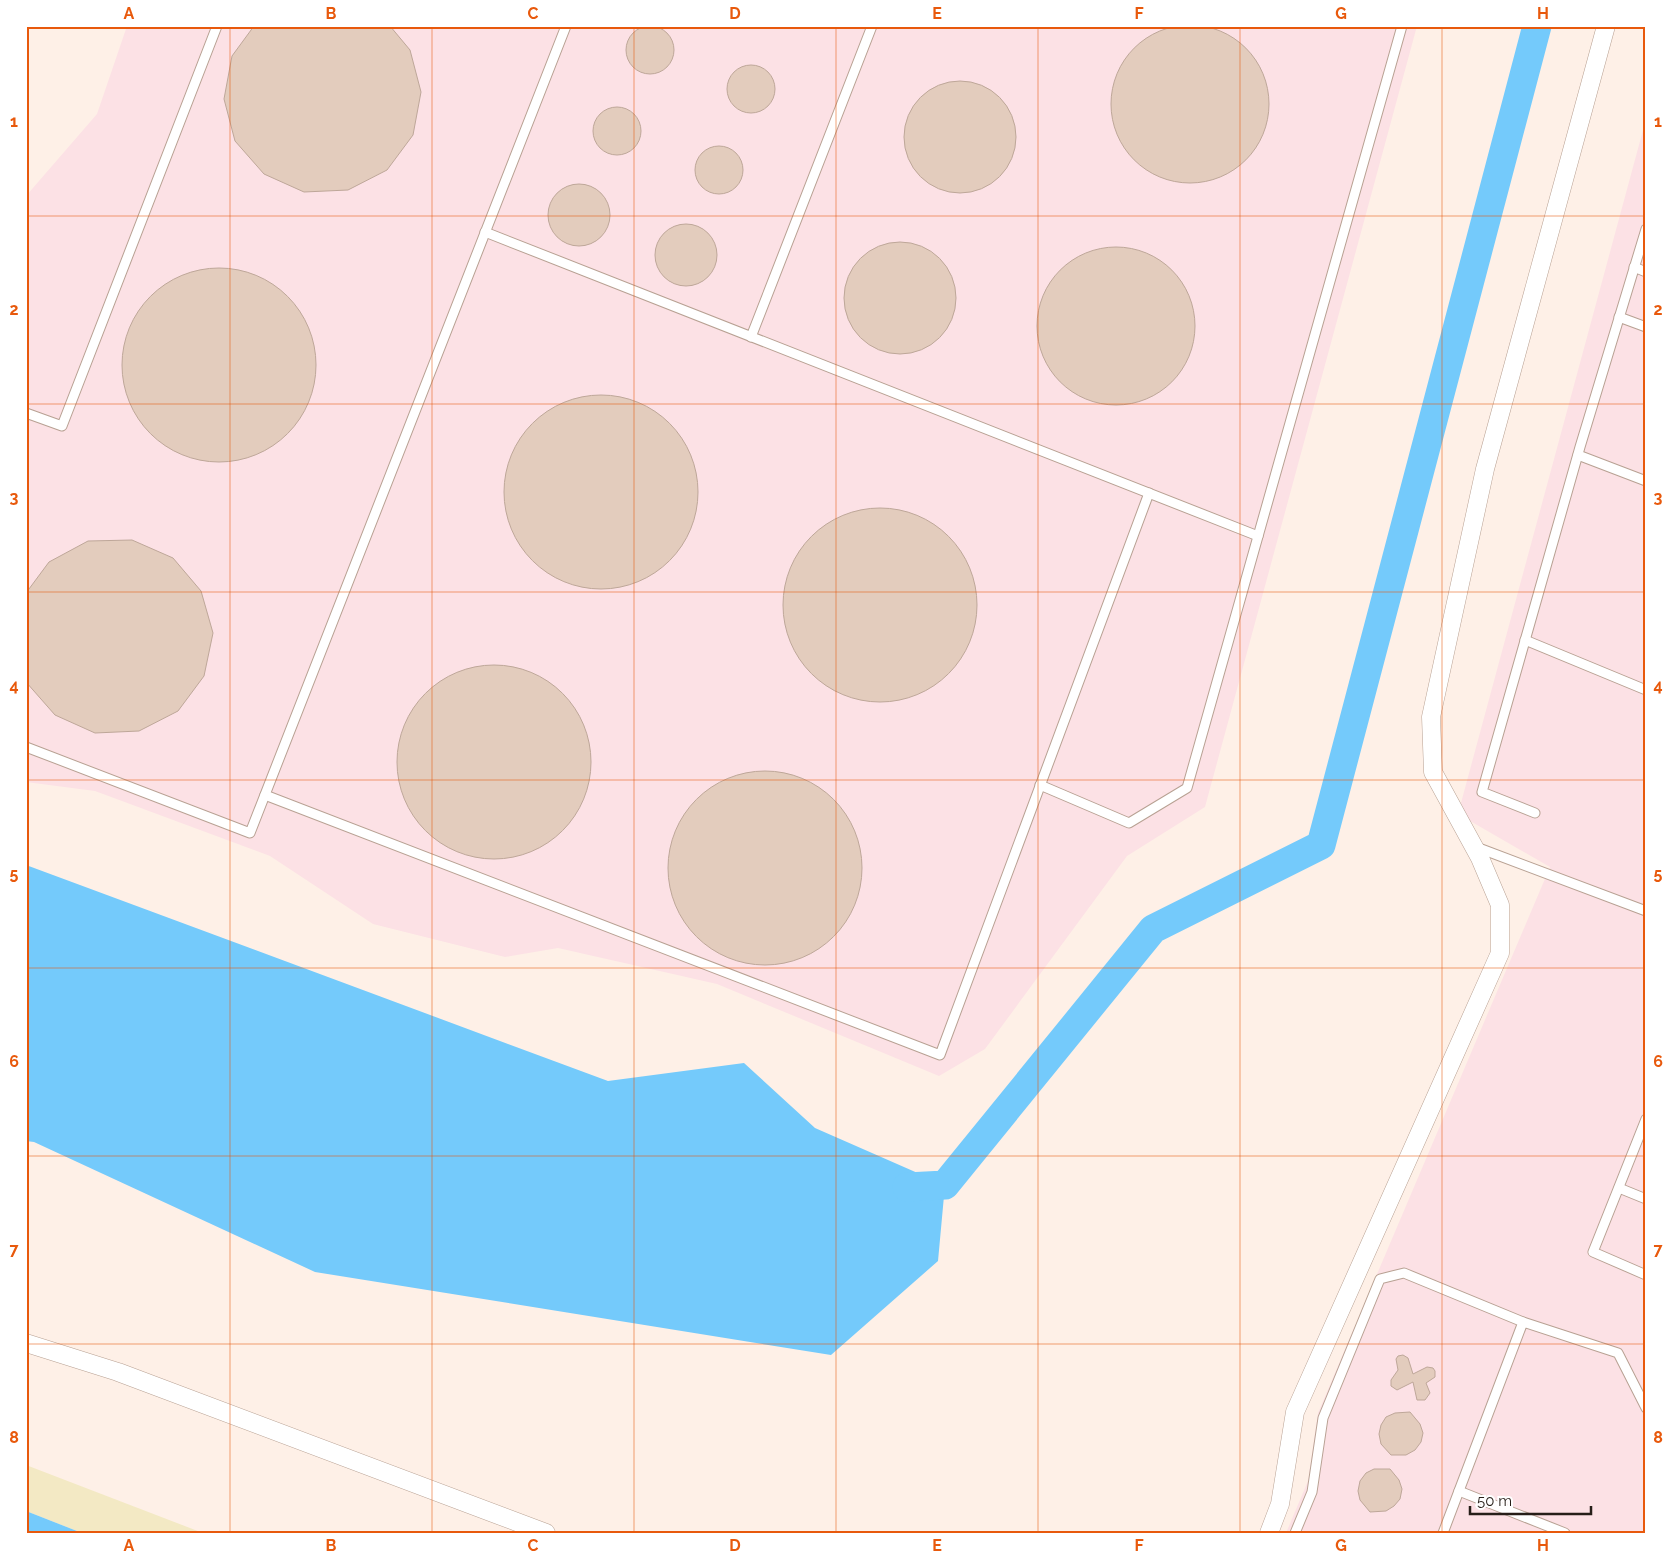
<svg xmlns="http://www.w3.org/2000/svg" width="1672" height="1559" font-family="Raleway,sans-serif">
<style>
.industrial{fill:#fce1e5}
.sand{fill:#f3e9c4}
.water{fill:#74cafb}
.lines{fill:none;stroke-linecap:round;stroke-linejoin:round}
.river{stroke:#74cafb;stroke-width:29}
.building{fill:#e3ccbd;stroke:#bea799}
.lane-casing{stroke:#b8a193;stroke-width:11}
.street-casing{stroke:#b8a193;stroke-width:19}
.lane{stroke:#fff;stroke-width:9}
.street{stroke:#fff;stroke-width:18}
.grid{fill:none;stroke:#e8590c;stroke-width:1;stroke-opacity:0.55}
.neatline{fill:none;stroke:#e8590c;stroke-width:2}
.grid-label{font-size:16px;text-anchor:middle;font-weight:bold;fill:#e8590c}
</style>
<rect width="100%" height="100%" fill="#fef0e7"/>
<g class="industrial">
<path d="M127,26H1417L1205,807L1127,856L985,1049L939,1076L717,984L558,948L505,957L373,924L270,856L95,791L26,782V196L97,114Z"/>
<path d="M1646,119V1533H1286L1308,1481L1318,1413L1550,867L1458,814Z"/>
</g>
<path class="sand" d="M26,1465L203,1533H82L26,1511Z"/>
<g class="water">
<path d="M26,865L608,1081L744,1063L815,1128L945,1185L938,1261L831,1355L315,1272L34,1142L26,1141Z"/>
<path d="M26,1511L82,1533H26Z"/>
</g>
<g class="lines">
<path class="river" d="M907,1187L945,1185L1153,929L1321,845L1537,26"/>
</g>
<g class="building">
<circle cx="1190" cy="104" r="79"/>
<path d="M254,26H390L410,50L421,92L413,135L387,170L348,190L304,192L264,174L235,141L224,99L232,56Z"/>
<circle cx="650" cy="50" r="24"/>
<circle cx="751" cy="89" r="24"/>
<circle cx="960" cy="137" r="56"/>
<circle cx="617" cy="131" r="24"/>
<circle cx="719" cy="170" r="24"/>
<circle cx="579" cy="215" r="31"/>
<circle cx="686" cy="255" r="31"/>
<circle cx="900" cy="298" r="56"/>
<circle cx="1116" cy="326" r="79"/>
<circle cx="219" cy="365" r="97"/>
<circle cx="601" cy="492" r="97"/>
<circle cx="880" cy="605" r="97"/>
<path d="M132,540L173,558L201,591L213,633L204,676L178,711L139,731L95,733L55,715L26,682V593L49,562L88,541Z"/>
<circle cx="494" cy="762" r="97"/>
<circle cx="765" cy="868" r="97"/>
<path d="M1403,1355L1408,1358L1413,1374L1427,1367L1433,1368L1435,1371V1377L1426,1383L1430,1393L1425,1400H1417L1413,1382L1397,1390L1391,1386V1380L1398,1370L1396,1359L1398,1356Z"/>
<path d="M1410,1412L1420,1424L1423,1433L1421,1442L1415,1450L1406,1455H1391L1381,1444L1379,1434L1381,1425L1386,1417L1395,1413Z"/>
<path d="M1374,1469H1390L1399,1480L1402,1489L1400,1499L1394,1506L1386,1511L1370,1512L1360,1500L1358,1491L1360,1481L1366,1473Z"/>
</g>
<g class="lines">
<g class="lane-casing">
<g id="lane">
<path d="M485,232L1258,536"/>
<path d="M1634,267L1646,272"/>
<path d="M1619,317L1646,327"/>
<path d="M751,337L872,26"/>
<path d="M26,413L62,426L217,26"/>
<path d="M1578,455L1646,481"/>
<path d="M1525,640L1646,690"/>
<path d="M26,747L250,833L566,26"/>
<path d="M1040,785L1129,823L1187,788L1402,26"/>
<path d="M265,795L940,1055L1149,493"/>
<path d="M1535,813L1482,792L1580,447L1646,229"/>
<path d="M1476,847L1646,911"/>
<path d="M1646,1119L1593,1252L1646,1275"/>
<path d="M1619,1188L1646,1199"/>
<path d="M1459,1491L1565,1533"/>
<path d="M1295,1533L1312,1492L1323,1418L1380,1279L1404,1273L1523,1322"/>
<path d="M1443,1533L1523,1322L1618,1353L1646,1408"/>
</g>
</g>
<g class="street-casing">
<g id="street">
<path d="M26,1343L118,1372L546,1533"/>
<path d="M1269,1533L1280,1504L1295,1412L1500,953V905L1480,858L1433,772L1431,717L1485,469L1606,26"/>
</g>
</g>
<use href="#lane" class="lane"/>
<use href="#street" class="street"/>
</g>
<path class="grid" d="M230,26V1533M432,26V1533M634,26V1533M836,26V1533M1038,26V1533M1240,26V1533M1442,26V1533M26,216H1646M26,404H1646M26,592H1646M26,780H1646M26,968H1646M26,1156H1646M26,1344H1646"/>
<rect width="1672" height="1559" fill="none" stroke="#ffffff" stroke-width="55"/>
<path d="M1470 1506v8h121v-8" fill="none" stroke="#261e18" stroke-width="2.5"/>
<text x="1477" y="1506" font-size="15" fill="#261e18" stroke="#ffffff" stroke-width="4" paint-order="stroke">50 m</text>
<rect x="28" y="28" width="1616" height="1504" class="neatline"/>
<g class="grid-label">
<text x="129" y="19">A</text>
<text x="331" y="19">B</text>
<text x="533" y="19">C</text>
<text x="735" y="19">D</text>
<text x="937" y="19">E</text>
<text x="1139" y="19">F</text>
<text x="1341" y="19">G</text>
<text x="1543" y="19">H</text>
<text x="14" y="127">1</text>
<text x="1658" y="127">1</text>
<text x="14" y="315">2</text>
<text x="1658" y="315">2</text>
<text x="14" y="503">3</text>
<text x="1658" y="503">3</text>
<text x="14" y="691">4</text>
<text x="1658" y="691">4</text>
<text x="14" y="879">5</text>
<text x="1658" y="879">5</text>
<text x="14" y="1067">6</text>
<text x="1658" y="1067">6</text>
<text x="14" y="1255">7</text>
<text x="1658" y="1255">7</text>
<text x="14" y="1443">8</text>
<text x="1658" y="1443">8</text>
<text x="129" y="1551">A</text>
<text x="331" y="1551">B</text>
<text x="533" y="1551">C</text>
<text x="735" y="1551">D</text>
<text x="937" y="1551">E</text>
<text x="1139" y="1551">F</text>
<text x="1341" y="1551">G</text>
<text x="1543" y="1551">H</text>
</g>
</svg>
